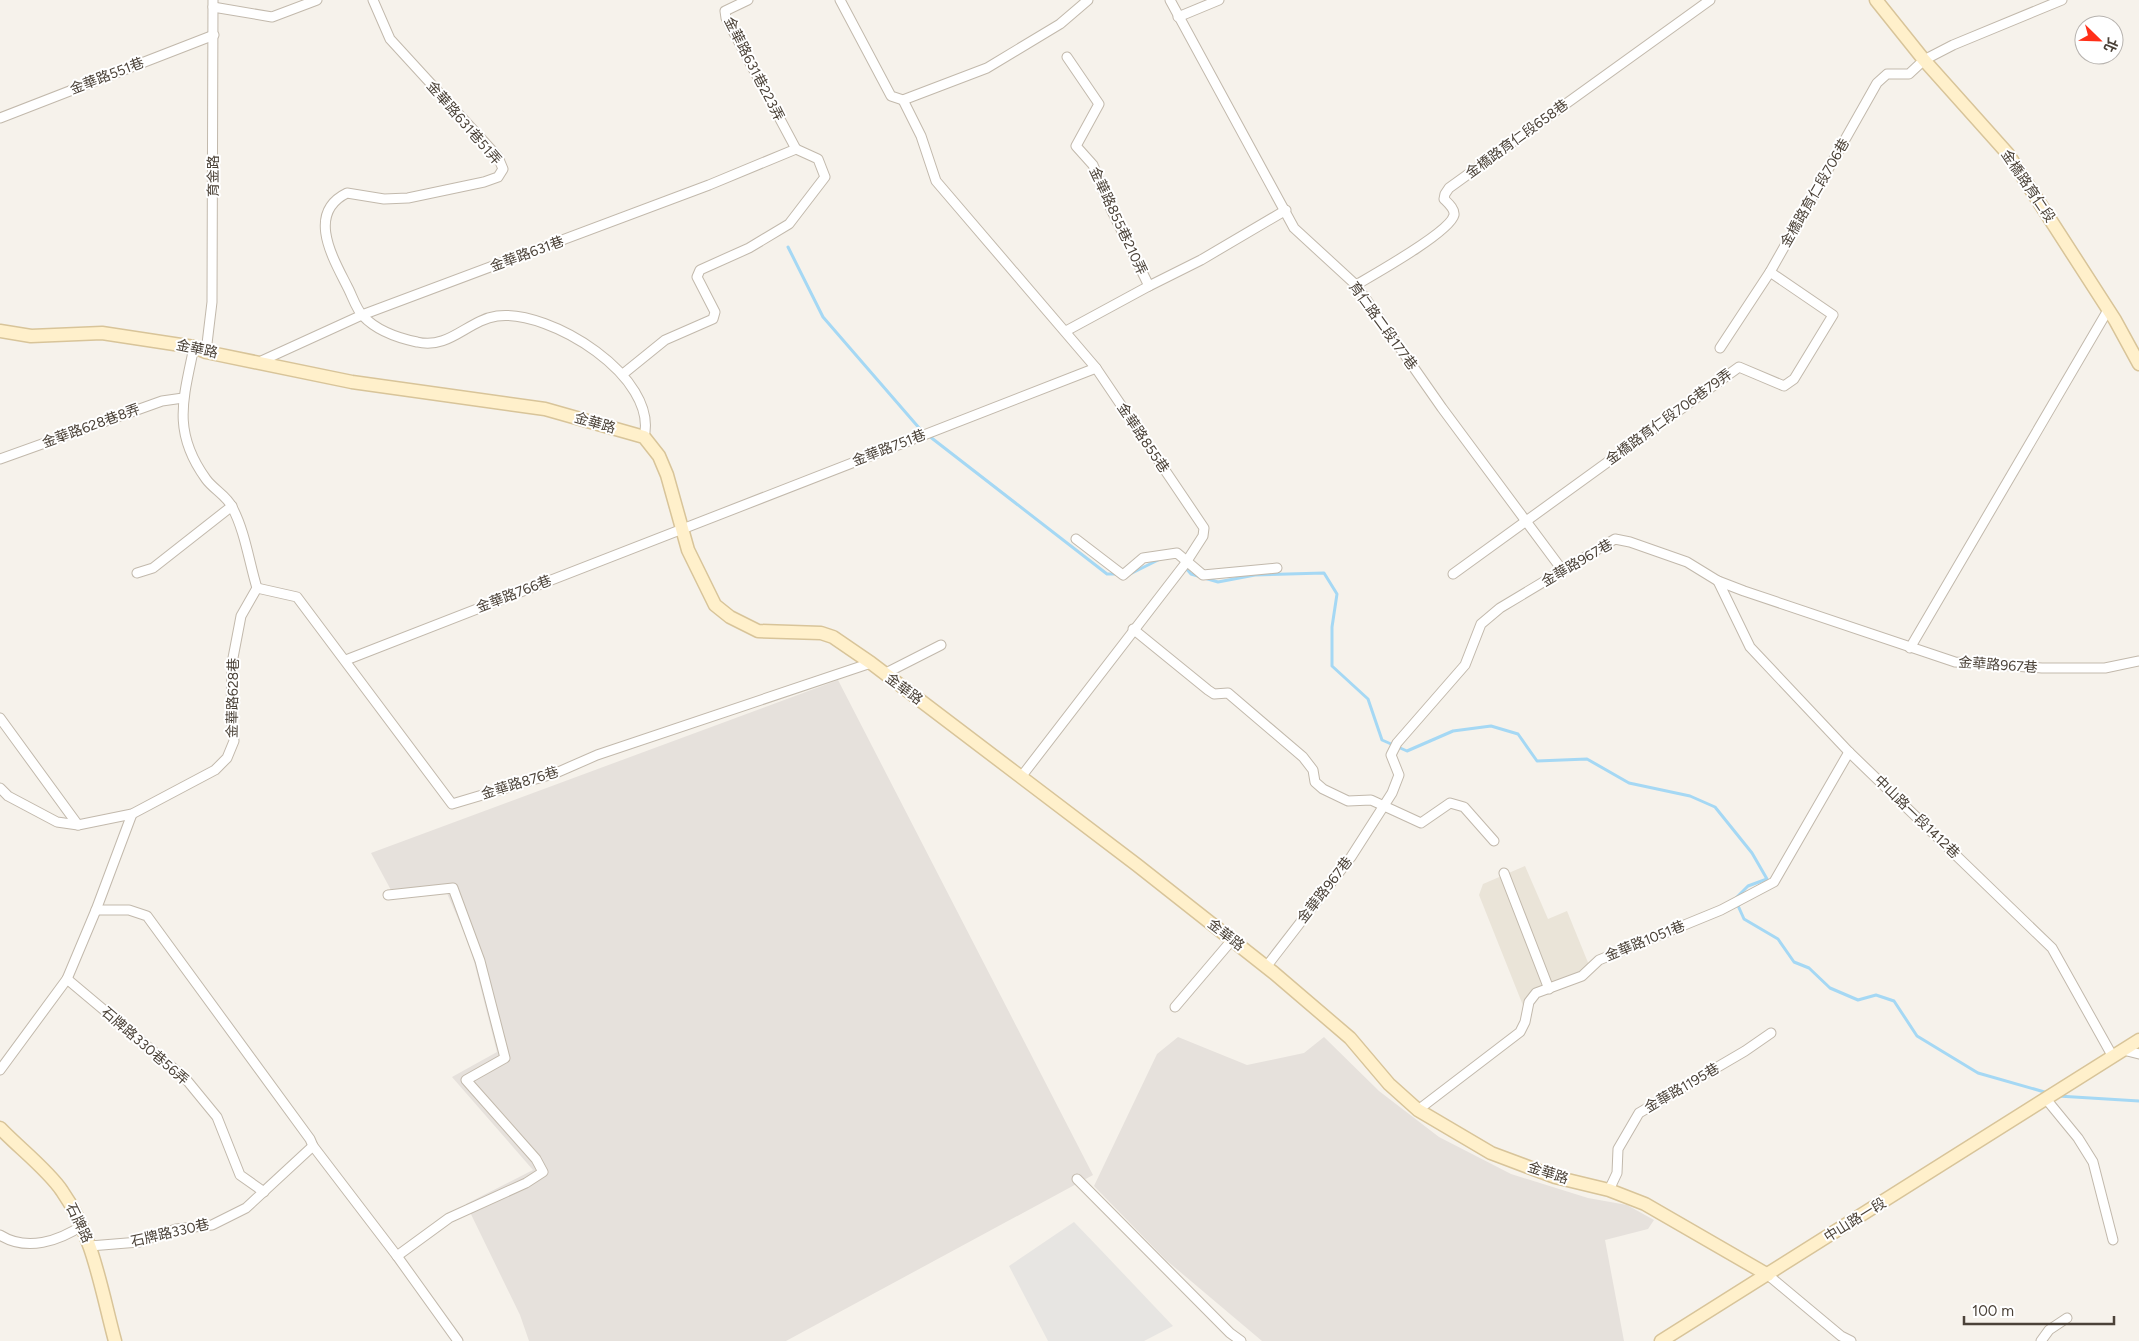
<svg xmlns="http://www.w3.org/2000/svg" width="2139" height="1341" font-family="Figtree,'Noto Sans TC',sans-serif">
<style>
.residential{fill:#eae4d8}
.industrial{fill:#e6e1dc}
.parking{fill:#e7e5e2}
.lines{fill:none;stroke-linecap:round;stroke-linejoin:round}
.stream{stroke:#a5d8f4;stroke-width:3}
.street-casing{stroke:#c2b9ac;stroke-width:11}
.secondary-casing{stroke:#d8c499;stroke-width:15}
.street{stroke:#fff;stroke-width:9}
.secondary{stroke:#fff0cb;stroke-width:12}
.labels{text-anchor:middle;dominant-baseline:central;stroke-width:4;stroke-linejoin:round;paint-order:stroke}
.street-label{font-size:14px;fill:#4b4238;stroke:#fff}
</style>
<rect width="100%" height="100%" fill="#f6f2eb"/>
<path class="residential" d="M1525,866L1548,919L1567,911L1589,965L1580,974L1535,991L1524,1008L1479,895L1483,884Z"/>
<g class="industrial">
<path d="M838,680L1093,1175L786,1341H529L520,1315L466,1204L533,1170L452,1077L497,1052L470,946L446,891L392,892L371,853Z"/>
<path d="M1178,1037L1247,1065L1304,1053L1324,1037L1379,1091L1439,1137L1511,1174L1588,1198L1627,1205L1654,1220L1648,1229L1605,1240L1624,1341H1262L1166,1260L1094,1186L1157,1054Z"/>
</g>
<path class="parking" d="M1074,1222L1099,1248L1173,1326L1144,1341H1048L1009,1266Z"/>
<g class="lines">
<g class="stream">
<path d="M788,247L823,317L920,429L1107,574H1118"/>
<path d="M1185,567L1191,574L1218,582L1255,575L1324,573L1337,594L1332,627V666L1368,699L1382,740L1407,751L1453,731L1491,726L1518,734L1537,761L1587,759L1629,783L1690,796L1715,807L1752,853L1767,879L1748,886L1735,899L1744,919L1778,939L1794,962L1809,968L1830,988L1858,1000L1876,995L1894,1001L1917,1036L1978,1073L2048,1093"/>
<path d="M1130,574L1160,559"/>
<path d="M2058,1096L2139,1101"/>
</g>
<g class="street-casing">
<g id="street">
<path d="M373,0L390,39L498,157L503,169L498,177L484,182L408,198L384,199L347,193C306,213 333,258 347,286C352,295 356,309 363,316C376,330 398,338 417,342C449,350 468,320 497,316C550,309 659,377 644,437"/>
<path d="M748,0L725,11L726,18L796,149"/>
<path d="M840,0L891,96L903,100L987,68L1060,24L1088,0"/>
<path d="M1170,0L1294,228L1356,285L1442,408L1563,571"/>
<path d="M213,7L272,17L317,0"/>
<path d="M1178,17L1219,0"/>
<path d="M1067,57L1099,104L1076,146L1093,165L1111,209L1149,286L1201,260L1286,210"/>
<path d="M903,100L921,136L936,181L1096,368L1204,528L1203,536L1185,564L1021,777"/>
<path d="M0,118L214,35"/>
<path d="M1356,285C1373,275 1450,232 1454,215C1455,209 1448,203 1444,199L1445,194L1449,188L1710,0"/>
<path d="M1066,331L1149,286"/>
<path d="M1720,348L1770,272L1877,83L1887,74H1909L1924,60L1953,45L2062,0"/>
<path d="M206,352L212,302L213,0"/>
<path d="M259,362L362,315L709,185L796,149"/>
<path d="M623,374L665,340L713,319L715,312L697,277L700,270L749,248L789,224L825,177L818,159L796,149"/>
<path d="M0,459L162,401L183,398"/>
<path d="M1076,539L1123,575L1143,558L1177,553L1203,575L1277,568"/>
<path d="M137,573L153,568L232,506"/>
<path d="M1453,574L1739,367L1784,386L1794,379L1833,315L1770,272"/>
<path d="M1718,581L1750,647L1849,752L2052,948L2113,1057"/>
<path d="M257,588L297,597L452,804L556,773L597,755L871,663"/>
<path d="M1133,629L1208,690L1214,694L1228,693L1303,757L1313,770L1315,782L1323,789L1348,801L1371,800L1421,823L1450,803L1464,807L1494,841"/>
<path d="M1910,648L2108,310"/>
<path d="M346,660L1096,368"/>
<path d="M884,674L941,645"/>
<path d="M0,718L78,825"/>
<path d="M0,788L8,796L57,822L78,825L132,814L215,770L227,758L234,741L231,715L232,663L241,616L257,588C249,562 245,531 232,507C227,496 213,489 206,479C172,432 183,400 194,347"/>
<path d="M1504,873L1549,989"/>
<path d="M388,895L453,888L480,961L505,1058L466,1080L536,1159L543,1172L526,1183L449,1218L397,1256"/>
<path d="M96,910H129L147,916L310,1139L313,1146L397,1256L458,1341"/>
<path d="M1266,967L1351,857L1392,793L1399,775L1391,755L1397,743L1465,665L1481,624L1500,608L1615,539L1630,542L1687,562L1718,581L1744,591L1955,662L2042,668H2105L2139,661"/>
<path d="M67,979L185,1078L217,1117L240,1175L264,1192"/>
<path d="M1175,1007L1232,940"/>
<path d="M2123,1050L2139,1054"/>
<path d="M0,1070L67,979L96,910L132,814"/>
<path d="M2046,1099L2078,1138L2093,1162L2113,1240"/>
<path d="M1418,1110L1520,1032L1525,1022L1529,1002L1536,993L1582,976L1599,960L1721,910L1774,882L1849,752"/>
<path d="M1077,1179L1230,1333L1241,1341"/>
<path d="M1609,1190L1617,1173L1618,1149L1639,1113L1745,1051L1771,1033"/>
<path d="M0,1235C27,1252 59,1241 83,1225"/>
<path d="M90,1246L139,1242L176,1229L212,1225L246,1208L313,1146"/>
<path d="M1768,1275L1841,1336L1851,1341"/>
<path d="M2041,1341L2049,1330L2067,1318"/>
</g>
</g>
<g class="secondary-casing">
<g id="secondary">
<path d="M1876,0L1924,60L2008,154L2115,320L2139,364"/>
<path d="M0,331L31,336L102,333L194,347L206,352L352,382L545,409L644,437L659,456L667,475L688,550L715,605L730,617L758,631L821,633L833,637L871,663L1137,865L1274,973L1350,1038L1389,1084L1418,1110L1491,1153L1555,1177L1609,1190L1645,1204L1768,1275"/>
<path d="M0,1128C18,1147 48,1170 62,1191C93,1235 101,1289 115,1341"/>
<path d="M1661,1341L2139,1040"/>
</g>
</g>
<use href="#street" class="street"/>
<use href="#secondary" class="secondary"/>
</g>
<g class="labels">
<g class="street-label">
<text transform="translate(754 69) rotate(63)">金華路631巷223弄</text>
<text transform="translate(107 76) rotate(-21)">金華路551巷</text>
<text transform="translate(464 123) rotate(49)">金華路631巷51弄</text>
<text transform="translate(1517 139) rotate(-36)">金橋路育仁段658巷</text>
<text transform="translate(213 176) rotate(-90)">育金路</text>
<text transform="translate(2028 186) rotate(56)">金橋路育仁段</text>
<text transform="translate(1815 193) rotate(-60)">金橋路育仁段706巷</text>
<text transform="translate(1118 221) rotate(65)">金華路855巷210弄</text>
<text transform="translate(527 254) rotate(-20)">金華路631巷</text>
<text transform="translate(1383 326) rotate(54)">育仁路二段177巷</text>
<text transform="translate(197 349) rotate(12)">金華路</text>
<text transform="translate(1669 417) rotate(-36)">金橋路育仁段706巷79弄</text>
<text transform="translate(595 423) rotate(16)">金華路</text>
<text transform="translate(91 426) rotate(-20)">金華路628巷8弄</text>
<text transform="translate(1143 438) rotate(56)">金華路855巷</text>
<text transform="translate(889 448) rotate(-21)">金華路751巷</text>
<text transform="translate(1577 563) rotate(-30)">金華路967巷</text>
<text transform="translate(514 594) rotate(-21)">金華路766巷</text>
<text transform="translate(1998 665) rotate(4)">金華路967巷</text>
<text transform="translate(904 689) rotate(37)">金華路</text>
<text transform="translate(233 698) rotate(-89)">金華路628巷</text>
<text transform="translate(520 783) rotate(-17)">金華路876巷</text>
<text transform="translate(1917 817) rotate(44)">中山路一段1412巷</text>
<text transform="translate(1325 890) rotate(-52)">金華路967巷</text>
<text transform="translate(1226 935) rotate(38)">金華路</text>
<text transform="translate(1645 941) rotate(-22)">金華路1051巷</text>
<text transform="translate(145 1046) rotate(41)">石牌路330巷56弄</text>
<text transform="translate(1682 1088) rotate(-30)">金華路1195巷</text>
<text transform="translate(1548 1173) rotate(18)">金華路</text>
<text transform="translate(1855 1220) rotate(-32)">中山路一段</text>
<text transform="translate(79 1223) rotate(64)">石牌路</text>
<text transform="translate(170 1233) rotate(-13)">石牌路330巷</text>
</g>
</g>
<g transform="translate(2099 40) rotate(113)"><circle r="24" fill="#ffffff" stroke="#b7b3af"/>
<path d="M0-4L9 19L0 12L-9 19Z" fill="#ff2f18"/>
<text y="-8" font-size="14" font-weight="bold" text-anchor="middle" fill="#4b4238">北</text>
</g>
<path d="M1964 1316v8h150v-8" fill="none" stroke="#4b4238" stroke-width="2.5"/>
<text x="1972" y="1316" font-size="15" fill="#4b4238" stroke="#ffffff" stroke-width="4" paint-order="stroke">100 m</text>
</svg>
